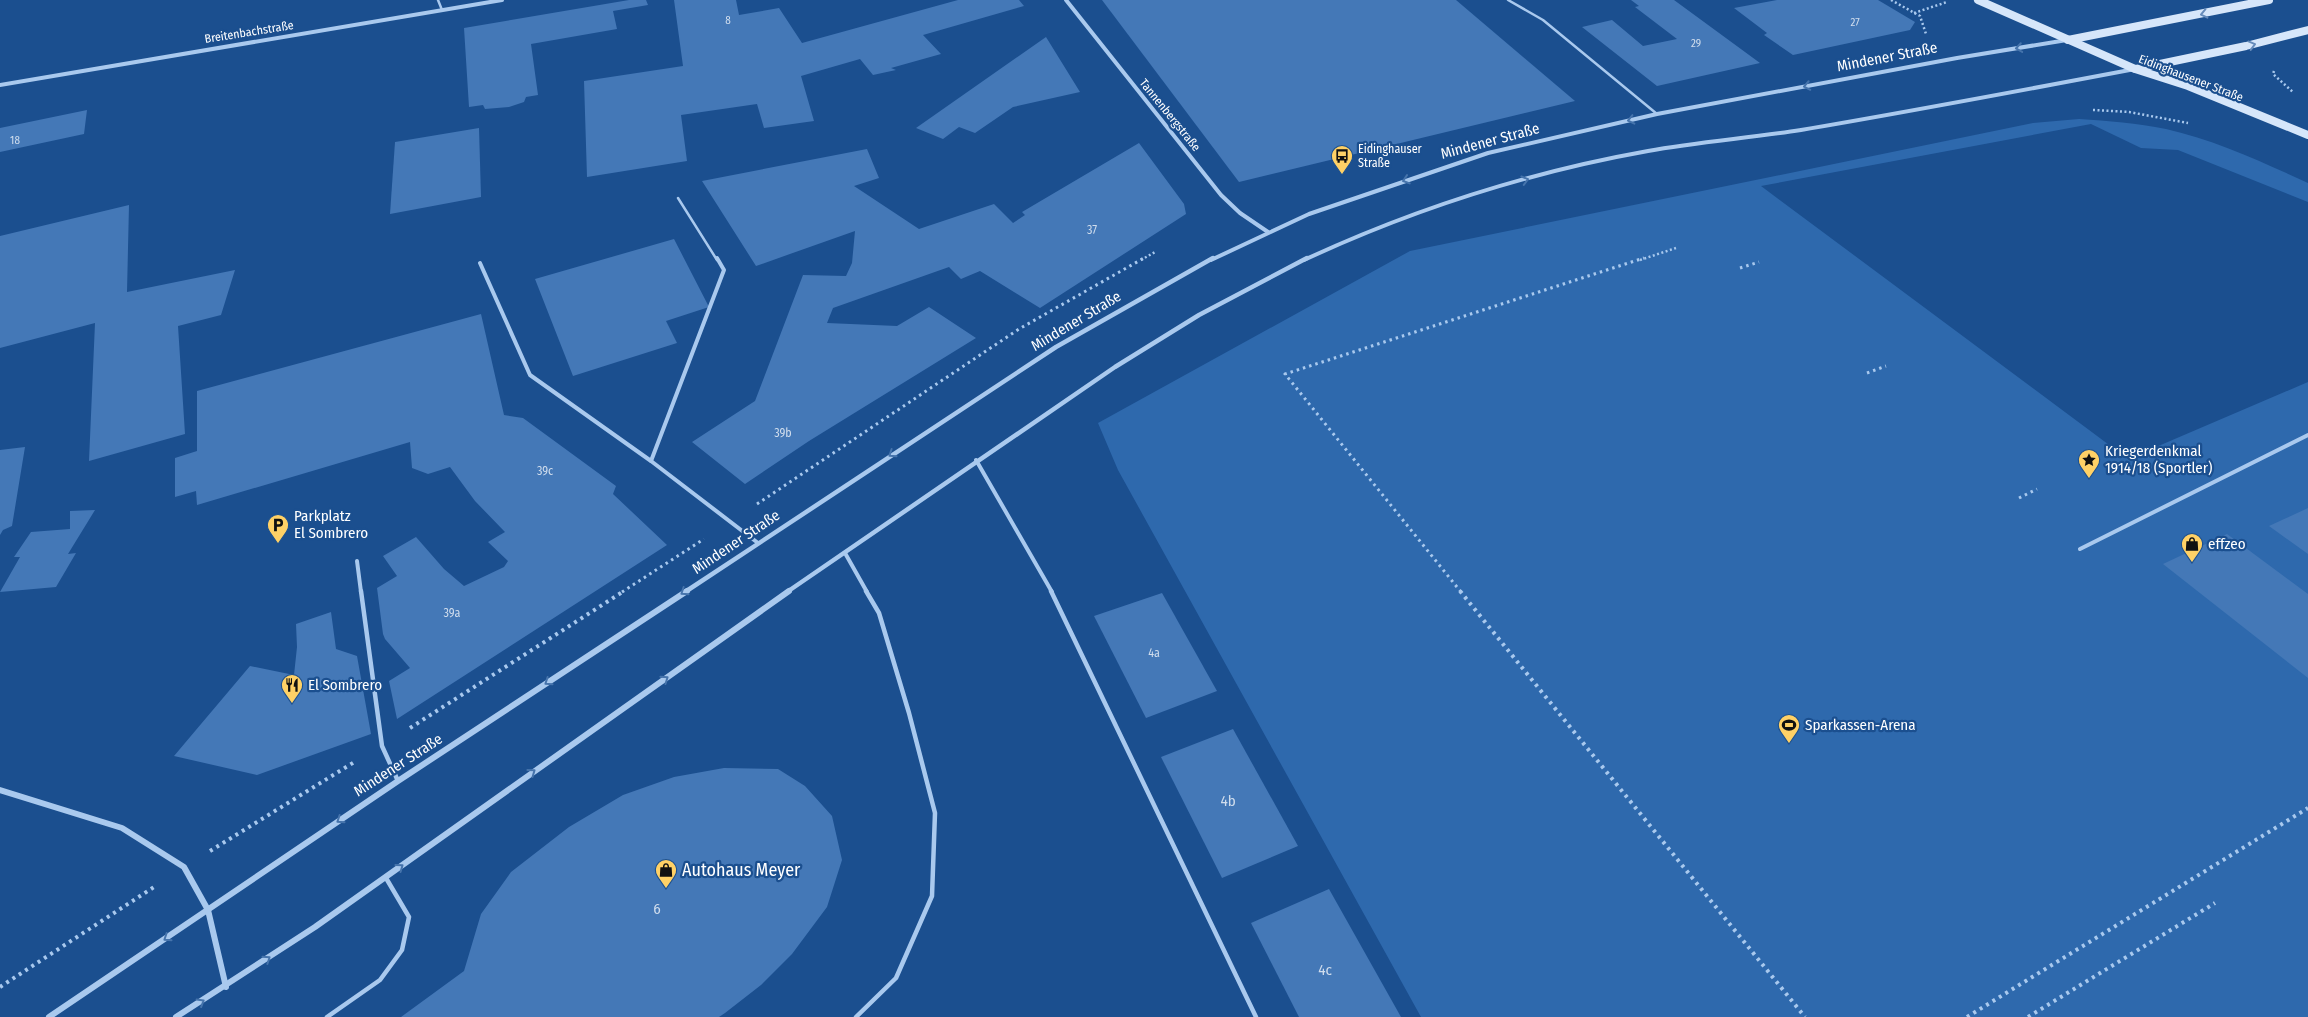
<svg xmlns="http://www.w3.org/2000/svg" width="2308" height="1017" font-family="'Fira Sans Condensed',sans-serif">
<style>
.green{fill:#2e69ad}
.building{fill:#4478b7}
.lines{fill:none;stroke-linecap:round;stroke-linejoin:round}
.path-far2{stroke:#a9c9ee;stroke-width:2.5;stroke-dasharray:2 2.5;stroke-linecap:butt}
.path-far1{stroke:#a9c9ee;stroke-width:3;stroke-dasharray:2.5 4;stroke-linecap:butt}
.path{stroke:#a9c9ee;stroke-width:4;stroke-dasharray:3 4.5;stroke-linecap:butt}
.service-far2{stroke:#a9c9ee;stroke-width:2.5}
.service-far1{stroke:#a9c9ee;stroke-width:4}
.service{stroke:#a9c9ee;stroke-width:4.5}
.minor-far2{stroke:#a9c9ee;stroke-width:4}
.minor-far1{stroke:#a9c9ee;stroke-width:4.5}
.minor{stroke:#a9c9ee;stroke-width:6}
.secondary{stroke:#d6e6fa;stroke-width:8}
.oneway{stroke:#668bba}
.oneway2{stroke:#4674ac}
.labels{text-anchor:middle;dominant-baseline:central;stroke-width:4.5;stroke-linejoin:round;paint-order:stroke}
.far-number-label{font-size:11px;fill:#d0dded}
.far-street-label{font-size:12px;fill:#fff;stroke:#1b4f8f}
.far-poi-label{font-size:12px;fill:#fff;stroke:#1b4f8f;text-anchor:start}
.number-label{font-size:12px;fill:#d0dded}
.street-label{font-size:15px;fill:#fff;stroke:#1b4f8f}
.poi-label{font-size:15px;fill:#fff;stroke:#1b4f8f;text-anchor:start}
.near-number-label{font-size:15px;fill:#d0dded}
.near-poi-label{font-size:18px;fill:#fff;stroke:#1b4f8f;text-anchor:start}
</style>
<rect width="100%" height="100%" fill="#1b4f8f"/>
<path class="green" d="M2079,119C2108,121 2137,123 2166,129C2215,140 2262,162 2308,183V202L2178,150L2141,148L2091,124L1761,186L2128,459L2308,382V1017H1421L1118,470L1098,423L1410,251L2033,123Z"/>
<g class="building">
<path d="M629,0H646L648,5L613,11L617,29L531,44L538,95L526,97L524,102L509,107L485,109L483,105L469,107L464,28Z"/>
<path d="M674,0H736L739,15L779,8L802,43L958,0H1019L1024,6L923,35L941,54L891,68L896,70L873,75L860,59L801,76L814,121L764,128L757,104L681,115L687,161L587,177L584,81L683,66Z"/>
<path d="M1102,0H1456L1575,101L1239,182Z"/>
<path d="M1631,0H1674L1760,63L1657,86L1582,27L1612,20L1643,46L1677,39L1635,7L1639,6Z"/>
<path d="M1777,0H1878L1915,22L1910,30L1793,55L1764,35L1767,33L1734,8Z"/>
<path d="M1046,37L1080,92L1013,107L975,133L959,127L943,139L916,128Z"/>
<path d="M87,110L84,134L0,152V128Z"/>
<path d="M479,128L481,197L390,214L395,142Z"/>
<path d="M1139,143L1184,204L1186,214L1040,308L980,271L961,279L949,267L833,308L827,323L897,326L929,307L976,338L809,441L745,484L692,442L755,401L803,275L846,276L852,263L855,231L756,266L702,181L867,149L879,178L854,186L919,229L994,204L1013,223L1025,215L1022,212Z"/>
<path d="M129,205L127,292L235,270L221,315L178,326L185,434L89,461L95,323L0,348V236Z"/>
<path d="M674,239L709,307L666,321L677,343L573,376L535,279Z"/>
<path d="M481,314L504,415L523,418L616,486L613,494L667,545L397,719L389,681L410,668L385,639L383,634L377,588L397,576L383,556L416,537L444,569L464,586L504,567L508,561L488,542L505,532L475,501L450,467L428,474L412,468L410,442L197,505L196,491L175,497V458L197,451V391Z"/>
<path d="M25,447L12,526L3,530L0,535V450Z"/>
<path d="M2308,508V554L2269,526Z"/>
<path d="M95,510L68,554L76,553L56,587L0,592L20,557H14L31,532L70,529V511Z"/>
<path d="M2227,534L2308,594V678L2163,564Z"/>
<path d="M1162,593L1217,691L1146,718L1094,616Z"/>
<path d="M331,612L336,649L357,656L371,734L257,775L174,756L250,666L294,675L297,647L296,624Z"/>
<path d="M1233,729L1298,846L1222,878L1161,757Z"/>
<path d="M724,768L778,769L805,786L832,816L842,860L827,907L792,954L761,985L725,1013L719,1017H401L464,971L481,914L511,872L569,827L623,795L674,777Z"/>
<path d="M1329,889L1401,1017H1299L1251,923Z"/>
</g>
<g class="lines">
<g class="path-far2">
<path d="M1891,0L1920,16L1926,34"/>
<path d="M1914,13L1947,2"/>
<path d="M2274,71L2273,74L2294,93"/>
<path d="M2093,110L2129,112L2188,123"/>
<path d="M1141,260L1155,252"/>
<path d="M1640,260L1676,248"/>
</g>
<g class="path-far1">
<path d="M1740,268L1759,262"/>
<path d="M1867,373L1886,366"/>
<path d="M2019,498L2037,489"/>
<path d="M757,504L1019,329L1144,258"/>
<path d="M622,592L704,539"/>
<path d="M1461,592L1285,374L1644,258"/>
</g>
<g class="path">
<path d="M1460,591L1805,1017"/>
<path d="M410,728L624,591"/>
<path d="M210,851L356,761"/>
<path d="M0,987L154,887"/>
<path d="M1967,1017L2308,808"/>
<path d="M2028,1017L2215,903"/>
</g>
<g class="service-far2">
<path d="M438,0L442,10"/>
<path d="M1508,0L1543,20L1657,114"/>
<path d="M678,198L717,260"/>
</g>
<g class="service-far1">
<path d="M480,263L530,375L651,461L758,543"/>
<path d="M976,460L1052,592"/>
<path d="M651,461L724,270L717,258"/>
<path d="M2080,549L2308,435"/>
<path d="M845,553L867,592"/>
<path d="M357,561L361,592"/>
</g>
<g class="service">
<path d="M361,591L382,746L398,781"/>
<path d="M1051,591L1256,1017"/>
<path d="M327,1017L380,980L402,950L409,917L386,878"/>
<path d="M856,1017L896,978L932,896L935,813L909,713L879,613L866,591"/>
</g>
<g class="minor-far2">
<path d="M1066,0L1221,195L1240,213L1268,232"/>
<path d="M0,85L502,0"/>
<path d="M1211,260L1309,214L1488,153L1657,114L1957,58L2067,40"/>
<path d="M1304,260C1412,210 1530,172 1648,151C1698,142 1750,138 1801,130C1913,111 2024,90 2135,69"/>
</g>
<g class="minor-far1">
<path d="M685,592L1056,347L1213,258"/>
<path d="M787,592L1115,367L1199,315L1307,258"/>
</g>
<g class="minor">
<path d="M0,790L122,828L184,867L208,910L226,987"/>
<path d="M49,1017L398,781L687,591"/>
<path d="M176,1017L315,927L789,591"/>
</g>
<g class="secondary">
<path d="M1978,0L2135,69L2188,86L2308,135"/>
<path d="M2068,40L2269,0"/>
<path d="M2136,69L2246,46L2308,30"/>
</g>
</g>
<defs><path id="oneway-chevron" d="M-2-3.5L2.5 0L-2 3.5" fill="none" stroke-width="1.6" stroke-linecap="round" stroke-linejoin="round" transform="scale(1.25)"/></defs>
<g class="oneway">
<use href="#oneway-chevron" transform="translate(2204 14) rotate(167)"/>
<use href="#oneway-chevron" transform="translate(2252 45) rotate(-15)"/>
</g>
<g class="oneway2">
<use href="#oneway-chevron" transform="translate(2019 48) rotate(171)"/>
<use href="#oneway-chevron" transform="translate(1807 86) rotate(169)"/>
<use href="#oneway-chevron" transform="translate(1631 120) rotate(167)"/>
<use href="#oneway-chevron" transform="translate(1406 180) rotate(162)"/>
<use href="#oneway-chevron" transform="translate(1525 180) rotate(-16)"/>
<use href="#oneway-chevron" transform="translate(892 454) rotate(146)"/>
<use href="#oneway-chevron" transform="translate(684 592) rotate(146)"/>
<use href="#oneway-chevron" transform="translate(665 679) rotate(-35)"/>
<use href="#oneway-chevron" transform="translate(548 682) rotate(146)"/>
<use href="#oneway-chevron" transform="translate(532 772) rotate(-36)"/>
<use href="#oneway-chevron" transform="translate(340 820) rotate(146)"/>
<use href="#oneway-chevron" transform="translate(400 867) rotate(-36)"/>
<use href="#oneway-chevron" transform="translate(167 938) rotate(146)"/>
<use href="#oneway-chevron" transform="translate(267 959) rotate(-34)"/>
<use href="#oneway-chevron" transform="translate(201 1002) rotate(-31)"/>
</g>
<defs>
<g id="bus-pin" transform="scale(1.125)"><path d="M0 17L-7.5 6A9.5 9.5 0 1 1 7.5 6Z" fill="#ffd166" stroke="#1b4f8f"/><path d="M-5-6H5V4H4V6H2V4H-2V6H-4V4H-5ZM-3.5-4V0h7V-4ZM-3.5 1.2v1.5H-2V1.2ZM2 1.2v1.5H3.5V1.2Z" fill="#111"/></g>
<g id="sight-pin" transform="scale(1.125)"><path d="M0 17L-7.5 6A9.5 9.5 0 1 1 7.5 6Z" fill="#ffd166" stroke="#1b4f8f"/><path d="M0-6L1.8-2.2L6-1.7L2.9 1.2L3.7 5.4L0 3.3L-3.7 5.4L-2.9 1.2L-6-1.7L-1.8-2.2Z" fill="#111"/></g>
<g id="parking-pin" transform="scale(1.125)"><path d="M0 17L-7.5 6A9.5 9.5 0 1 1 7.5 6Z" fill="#ffd166" stroke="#1b4f8f"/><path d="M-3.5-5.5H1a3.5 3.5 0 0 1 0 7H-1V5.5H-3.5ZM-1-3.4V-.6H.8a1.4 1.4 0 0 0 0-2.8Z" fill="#111"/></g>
<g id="shop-pin" transform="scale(1.125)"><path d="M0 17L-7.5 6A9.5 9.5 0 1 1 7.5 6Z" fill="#ffd166" stroke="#1b4f8f"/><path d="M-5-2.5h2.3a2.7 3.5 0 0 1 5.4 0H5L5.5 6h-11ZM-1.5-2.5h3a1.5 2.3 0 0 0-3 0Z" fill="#111"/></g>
<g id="restaurant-pin" transform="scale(1.125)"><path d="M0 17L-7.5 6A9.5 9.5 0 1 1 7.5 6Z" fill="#ffd166" stroke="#1b4f8f"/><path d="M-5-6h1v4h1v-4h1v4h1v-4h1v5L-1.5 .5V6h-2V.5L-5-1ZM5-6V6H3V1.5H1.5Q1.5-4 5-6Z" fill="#111"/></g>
<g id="stadium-pin" transform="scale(1.125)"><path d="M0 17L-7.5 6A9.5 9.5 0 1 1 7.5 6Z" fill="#ffd166" stroke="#1b4f8f"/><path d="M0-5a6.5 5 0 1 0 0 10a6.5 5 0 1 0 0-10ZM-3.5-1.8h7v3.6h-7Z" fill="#111"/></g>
</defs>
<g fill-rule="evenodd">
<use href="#bus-pin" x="1342" y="156"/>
<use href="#sight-pin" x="2089" y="460"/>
<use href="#parking-pin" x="278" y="525"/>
<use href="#shop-pin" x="2192" y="544"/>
<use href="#restaurant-pin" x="292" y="685"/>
<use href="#stadium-pin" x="1789" y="725"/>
<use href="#shop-pin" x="666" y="870"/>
</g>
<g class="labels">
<g class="far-number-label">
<text x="728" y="20">8</text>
<text x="1855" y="22">27</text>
<text x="1696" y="43">29</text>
<text x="15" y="140">18</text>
</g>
<g class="far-street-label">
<text transform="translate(249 32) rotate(-9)">Breitenbachstraße</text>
<text transform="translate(2191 78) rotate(21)">Eidinghausener Straße</text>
<text transform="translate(1170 115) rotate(51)">Tannenbergstraße</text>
</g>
<g class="far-poi-label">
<text x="1358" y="149">Eidinghauser<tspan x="1358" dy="14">Straße</tspan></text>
</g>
<g class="number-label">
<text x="1092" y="230">37</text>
<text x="783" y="433">39b</text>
<text x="545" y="471">39c</text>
<text x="452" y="613">39a</text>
<text x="1154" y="653">4a</text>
</g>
<g class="street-label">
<text transform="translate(1887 57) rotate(-11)">Mindener Straße</text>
<text transform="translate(1490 141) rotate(-15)">Mindener Straße</text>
<text transform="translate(1076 321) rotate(-31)">Mindener Straße</text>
<text transform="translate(736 542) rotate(-34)">Mindener Straße</text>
<text transform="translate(398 765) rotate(-33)">Mindener Straße</text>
</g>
<g class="poi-label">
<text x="2105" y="451">Kriegerdenkmal<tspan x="2105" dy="17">1914/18 (Sportler)</tspan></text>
<text x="294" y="516">Parkplatz<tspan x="294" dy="17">El Sombrero</tspan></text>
<text x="2208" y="544">effzeo</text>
<text x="308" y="685">El Sombrero</text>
<text x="1805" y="725">Sparkassen-Arena</text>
</g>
<g class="near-number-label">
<text x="1228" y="801">4b</text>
<text x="657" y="909">6</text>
<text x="1325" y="970">4c</text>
</g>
<g class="near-poi-label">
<text x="682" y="870">Autohaus Meyer</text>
</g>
</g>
</svg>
